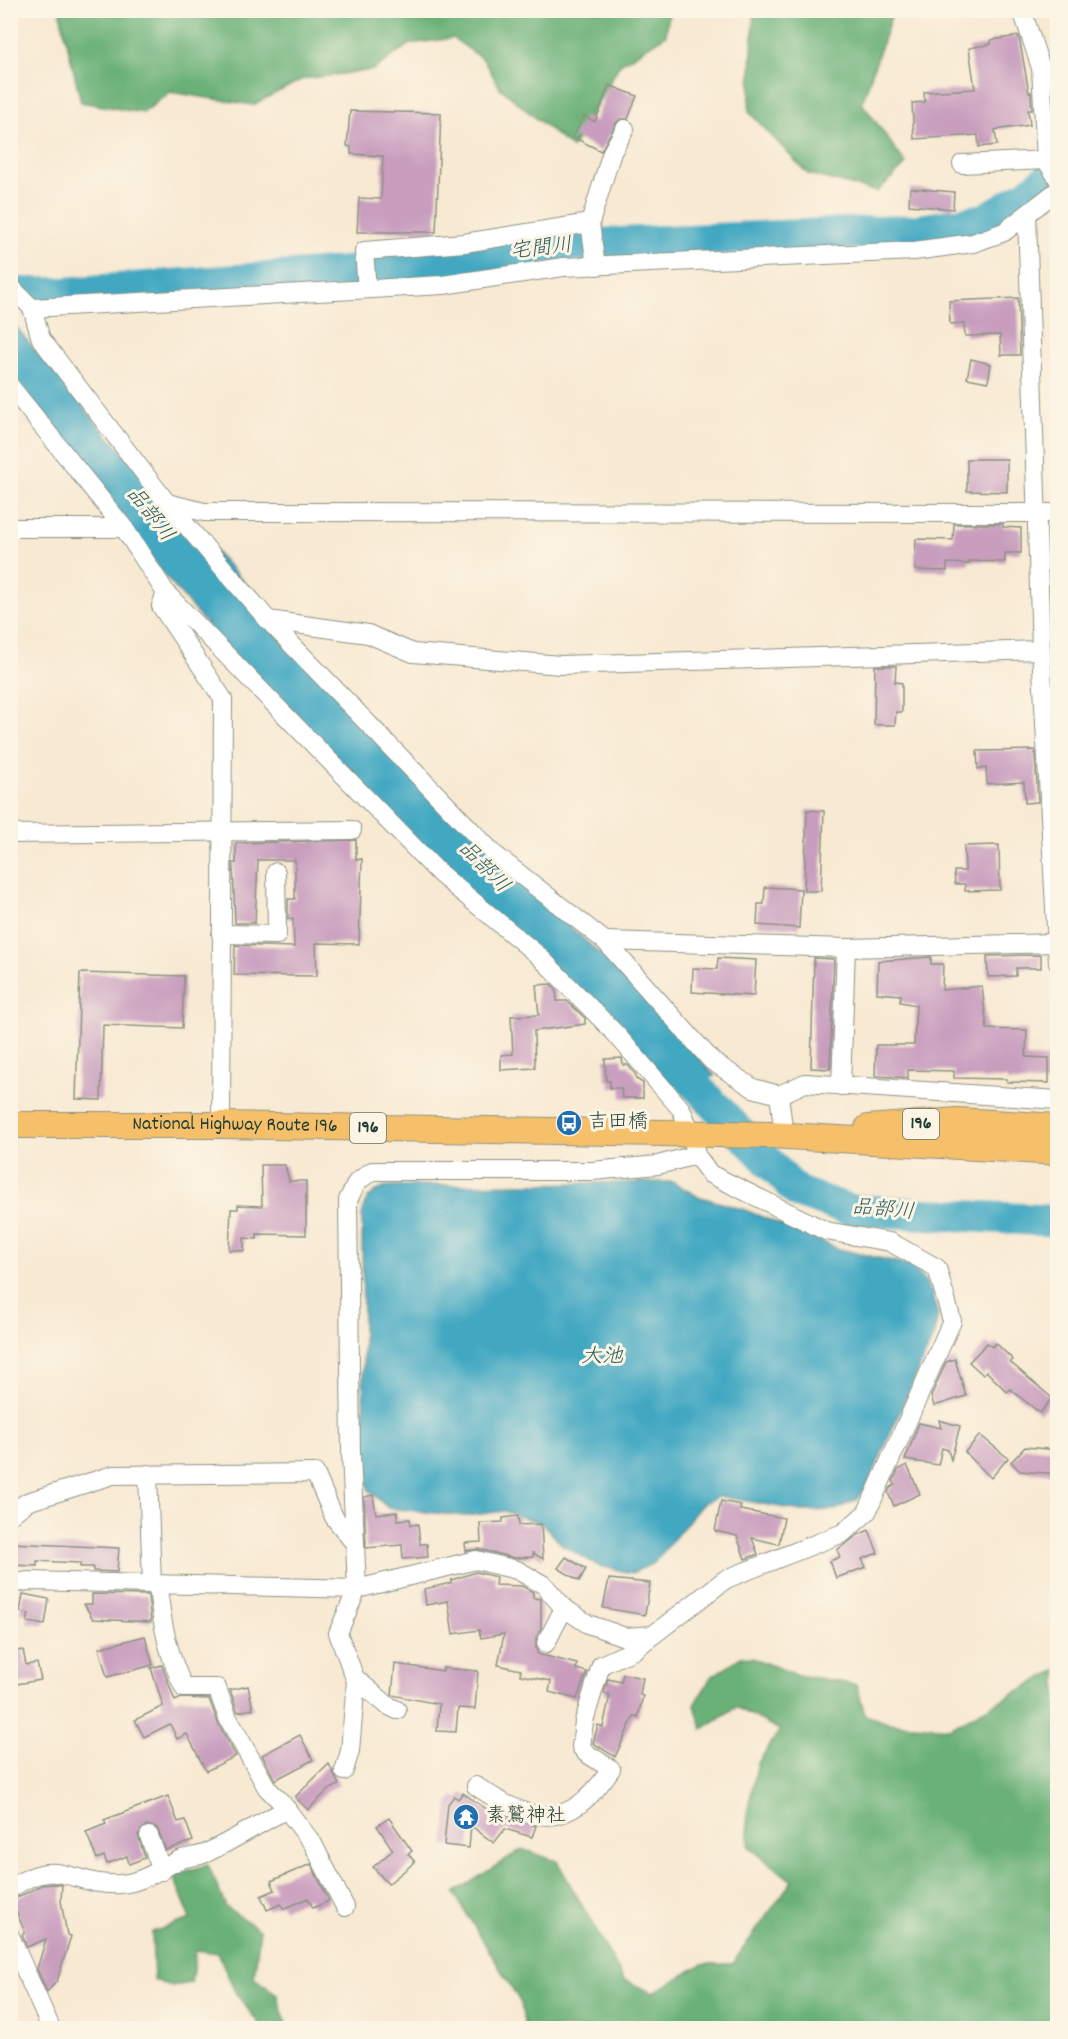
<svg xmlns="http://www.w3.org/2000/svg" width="1068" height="2039" font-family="Dekko,'Klee One',sans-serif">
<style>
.forest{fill:#6ab178;stroke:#447756;stroke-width:1.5}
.water{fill:#42a8c2;stroke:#30727b;stroke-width:1.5}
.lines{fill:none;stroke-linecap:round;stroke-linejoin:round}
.river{stroke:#42a8c2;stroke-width:32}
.building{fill:#c89dbe}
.minor-casing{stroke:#8c9383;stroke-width:20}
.highway-casing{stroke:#8c9383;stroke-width:28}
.minor{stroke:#fff;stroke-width:18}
.highway{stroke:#f6c06b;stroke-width:26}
.labels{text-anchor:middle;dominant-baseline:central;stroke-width:6;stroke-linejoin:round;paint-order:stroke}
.shield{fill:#fcf5e5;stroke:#617469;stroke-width:1.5}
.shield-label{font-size:18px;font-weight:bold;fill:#1f3d34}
.poi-label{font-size:20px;fill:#1f3d34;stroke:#fcf5e5;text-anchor:start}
.street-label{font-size:20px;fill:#1f3d34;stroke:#fcf5e5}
.water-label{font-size:21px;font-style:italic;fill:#2a5d5f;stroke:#fcf5e5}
</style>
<rect width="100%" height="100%" fill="#fcf5e5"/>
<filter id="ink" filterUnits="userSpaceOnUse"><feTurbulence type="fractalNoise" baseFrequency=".0167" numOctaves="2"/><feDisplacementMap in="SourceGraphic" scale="12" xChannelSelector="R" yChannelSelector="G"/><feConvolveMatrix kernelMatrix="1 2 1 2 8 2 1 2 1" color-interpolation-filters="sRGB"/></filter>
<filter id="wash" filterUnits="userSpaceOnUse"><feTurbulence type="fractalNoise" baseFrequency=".008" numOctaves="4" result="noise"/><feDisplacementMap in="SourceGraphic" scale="24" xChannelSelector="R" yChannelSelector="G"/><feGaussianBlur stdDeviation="1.35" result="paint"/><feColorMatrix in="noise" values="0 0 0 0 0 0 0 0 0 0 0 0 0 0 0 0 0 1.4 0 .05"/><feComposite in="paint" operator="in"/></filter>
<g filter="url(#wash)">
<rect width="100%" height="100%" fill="#f8e9d2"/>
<g class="forest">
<path d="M64,10L669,11L666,35L620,64L572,148L500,88L484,60L453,38L410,44L373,70L303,79L253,105L170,92L143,113L81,102L60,13Z"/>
<path d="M754,11H893L862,103L906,164L877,192L808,174L749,112Z"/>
<path d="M741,1657L752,1658L798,1675L857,1685L865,1715L888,1723L950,1728L1057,1670V2028H525L521,2003L454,1893L522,1849L557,1861L624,1980L653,1993L702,1964H732L792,1881L749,1847L747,1813L758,1763L780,1730L736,1707L702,1729L695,1705L711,1677Z"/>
<path d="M208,1865L226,1907L260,1930L254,1978L277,1994L287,2028H262L235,1992L218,1953L196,1950L191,1983L171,1986L154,1980L152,1932L191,1919L173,1875Z"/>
</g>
<g class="water">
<path d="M10,320L106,434L536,896L620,972L715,1076L672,1086L437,862L230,652L160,570L11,381Z"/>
<path d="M672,1182L697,1196L745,1210L839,1249L909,1265L924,1279L932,1294L938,1315L933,1337L869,1482L858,1499L835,1510L802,1511L719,1496L703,1503L654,1563L632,1573L599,1566L562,1545L543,1524L504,1511L465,1516L388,1508L369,1490L364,1468L362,1216C365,1197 372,1191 390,1186Z"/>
</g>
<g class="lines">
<g class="river">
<path d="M10,293H65L412,267L575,245L920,230L985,219L1029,193L1058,170"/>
<path d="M663,1051L797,1192L850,1210L1058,1221"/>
</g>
</g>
<g id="blocks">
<g class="building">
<path d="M1019,36L1029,93L1031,92L1032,110H1028L1030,125L995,130L997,145L979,147L978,135L914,139L912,103L925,102L924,92L975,89L969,48L991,44V40Z"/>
<path d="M609,85L637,96L628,119H620L616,123L601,151L573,137L584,116L595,122Z"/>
<path d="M350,111L441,113L436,232H357L359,198L381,199L383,156L351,154V147L347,146Z"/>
<path d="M910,188L954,192L953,209L909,205Z"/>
<path d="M1018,298L1020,355H1001L1000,335L965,336L964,323L950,324L949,301Z"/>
<path d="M971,359L991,364L988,382L967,378Z"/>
<path d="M967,459H1007V492L967,491Z"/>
<path d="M954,524H1003V527L1021,528V553H1005V562L969,561V564L947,563V571L915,570L916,539L953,540Z"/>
<path d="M875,666H896L895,682L902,683V712H896L895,725H874Z"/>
<path d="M1035,750L1038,802L1025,803L1024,782L987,784L986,768L978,769L977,751Z"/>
<path d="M807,810L824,811L821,891H804Z"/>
<path d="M356,840V860L362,859L359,944L316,943L317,976L234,975L235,945L294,947L293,919H288V899H295V860H258L255,923H235L233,863H236V843Z"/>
<path d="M999,845L1000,890L965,891V884H955L954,871H965L964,846Z"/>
<path d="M765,887L801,889L799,928L757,925L758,904H764Z"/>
<path d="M1041,955V968H1016V976L988,977L987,956Z"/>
<path d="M931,957V964H943L942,990L982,986L987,1029L1027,1030L1026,1057L1049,1058V1083L1007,1082V1079L954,1078V1071L908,1070V1078L875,1076L876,1045H914L916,1005L900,1002L901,995L877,993L878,961Z"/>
<path d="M718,958L756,960L754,996L692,992L693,968L717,969Z"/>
<path d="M814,958L834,959L830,1069L811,1068Z"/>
<path d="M80,973L184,976L182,1028L103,1025L101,1100L76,1099Z"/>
<path d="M551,984L556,990L557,1001H567L585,1018V1024L534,1031L535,1068L501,1070V1055L513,1054L511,1016L539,1015L536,985Z"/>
<path d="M622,1058L623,1065H628L636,1075V1079L643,1083V1098H622L621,1088H610V1081H606L605,1059Z"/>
<path d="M261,1165H285L289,1181H306V1235L257,1234V1239L244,1238V1251L229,1250L231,1209H238V1205L262,1206Z"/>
<path d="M987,1343L992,1347L996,1343L1013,1360L1010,1362L1052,1398L1040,1413L1010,1389L1007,1392L986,1371L983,1375L969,1362Z"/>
<path d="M955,1359L966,1396L934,1406L931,1396L946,1362Z"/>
<path d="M939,1420L960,1426L951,1460L948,1450L942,1448L938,1465L905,1460L919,1423L941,1428Z"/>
<path d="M980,1435L1008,1458L991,1478L965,1452Z"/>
<path d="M1025,1447L1058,1450V1474L1020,1471L1011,1462Z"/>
<path d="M907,1465L920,1494L894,1506L888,1493L890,1488L895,1485L893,1481L898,1470Z"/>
<path d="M373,1495L376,1514L397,1512L398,1520L410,1519L411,1525L418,1524L420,1544H427L428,1557L403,1559L402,1545L366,1548L364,1497Z"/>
<path d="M721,1501L741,1505L740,1510L784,1518L779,1544L752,1538L758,1554L745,1559L737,1536L715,1531Z"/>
<path d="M518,1516L519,1525L541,1524L543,1559L533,1553V1557L514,1558L479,1549L466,1551L465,1543L481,1542L480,1523L503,1522V1518Z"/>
<path d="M869,1530L878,1553L862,1559L866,1567L836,1578L830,1561L840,1557L837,1550L858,1535Z"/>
<path d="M10,1543L119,1548L117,1572L93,1571V1567H80V1563L37,1561V1566L10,1565Z"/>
<path d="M566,1557L586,1569L579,1581L558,1568Z"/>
<path d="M476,1572L496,1577L495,1585L522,1586L533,1592V1598L541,1599V1628L536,1638V1649L538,1654L577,1664L576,1669L587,1672L577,1699L549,1692L551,1681L520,1675L521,1670L498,1665L504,1634L481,1638L479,1630L453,1634L448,1601L426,1605L424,1589L451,1583V1580Z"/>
<path d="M609,1579L650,1583L645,1615L603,1608Z"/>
<path d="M23,1594L49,1599L45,1625L27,1622L29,1614L20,1612Z"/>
<path d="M92,1594L148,1595L151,1622L93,1619L84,1604H92Z"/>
<path d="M145,1636L153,1665L107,1677L99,1648Z"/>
<path d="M23,1650L26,1665L37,1663L41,1680L10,1685V1652Z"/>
<path d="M395,1664L443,1671V1668L478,1671L475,1709L458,1708L456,1732L437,1731L439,1704L392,1695Z"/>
<path d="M162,1665L175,1701L181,1698L209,1699L218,1723L236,1756L206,1771L187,1734L177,1739L170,1724L144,1737L135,1720L163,1706L151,1668Z"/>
<path d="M623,1674L643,1678L640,1695L643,1696L638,1717L634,1716L615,1757L593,1743L598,1725L603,1727L610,1695L604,1693L608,1679L621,1682Z"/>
<path d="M248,1686L253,1709L238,1712L230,1690Z"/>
<path d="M300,1735L313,1760L275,1780L262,1755Z"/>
<path d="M329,1764L339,1785L327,1791L308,1810L295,1797Z"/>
<path d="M463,1793L494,1814L496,1811L536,1826L532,1837L505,1829L494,1843L471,1826L469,1848L444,1845L448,1804L454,1796L458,1799Z"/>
<path d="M168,1796L178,1822L185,1820L193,1841L166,1850L157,1828L146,1825L138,1835L145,1858L129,1864L127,1856L107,1864L104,1856L97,1859L86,1832L106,1824L104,1820Z"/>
<path d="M389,1818L412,1851L408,1854L415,1862L388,1884L373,1867L393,1850L377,1826Z"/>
<path d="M311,1864L329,1901L313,1908L308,1898L284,1909L281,1904L267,1910L261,1896L275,1890L271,1881Z"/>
<path d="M53,1884L62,1885L61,1901L67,1935L71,1936L57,1981L47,1992L37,1969L46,1939L27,1947L22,1935L25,1933L12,1900L42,1885Z"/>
</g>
</g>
</g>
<g filter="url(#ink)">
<use href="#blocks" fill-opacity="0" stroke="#8c9383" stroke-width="1.5"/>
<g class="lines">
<g class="minor-casing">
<g id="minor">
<path d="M1022,10L1041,68L1046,160L1058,179"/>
<path d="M962,164L1046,160L1053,154"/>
<path d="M1027,215L1041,650L1058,963"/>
<path d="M590,223L596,266"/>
<path d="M10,286L32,308L41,339L167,503L268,620L494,854L605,941L712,1061L753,1088L779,1095L784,1135"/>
<path d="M367,289L364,251L464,243L590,223L612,152L625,129"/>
<path d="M32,308L443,285L563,267L914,251L973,243L1004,232L1058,190"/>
<path d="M10,386L124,528L166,593L439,873L539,956L615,1033L681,1109L692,1135L696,1155L710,1174L826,1231L890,1242L937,1268L952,1321L867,1512L843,1533L726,1579L653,1635L625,1637L588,1624L564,1608L544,1585L517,1570L476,1560L357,1589L29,1581L10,1584"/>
<path d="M167,503L204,512L1058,513"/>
<path d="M10,528H124"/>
<path d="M166,593L161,606L223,699L221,1125"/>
<path d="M268,620L368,634L413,653L561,665L1041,650"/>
<path d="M10,834L352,830"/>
<path d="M221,934L277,935L276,872"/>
<path d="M605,941L846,948L1057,943"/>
<path d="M841,1086L846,948"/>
<path d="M779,1095L805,1083L1058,1100"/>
<path d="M148,1474L152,1584"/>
<path d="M10,1515L27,1502L113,1475L315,1473L334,1517L355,1544"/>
<path d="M158,1585C161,1623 168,1655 184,1688H217L228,1718L267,1788L281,1802L313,1844L345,1907"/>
<path d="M546,1643L564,1608"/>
<path d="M356,1679L387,1705L397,1710"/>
<path d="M344,1771L350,1751L356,1681L338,1633L357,1589L351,1453L348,1200L357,1182L372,1171H592L658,1165L696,1155"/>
<path d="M476,1786C533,1824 568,1833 611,1769L586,1753L581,1747L584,1721L601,1665L634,1650L654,1634"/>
<path d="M149,1836L162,1871"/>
<path d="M10,1889C58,1854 73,1887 120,1884C141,1883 161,1869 179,1860C188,1856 198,1857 206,1853C234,1840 260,1823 287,1809"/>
<path d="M10,1936L51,2028"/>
</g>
</g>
<g class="highway-casing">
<g id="highway">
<path id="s1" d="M10,1125H221L771,1135L1058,1152"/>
<path d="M868,1128L957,1121L1058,1127"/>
</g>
</g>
<use href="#minor" class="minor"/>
<use href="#highway" class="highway"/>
</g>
</g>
<defs>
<g id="bus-disc" transform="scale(1.35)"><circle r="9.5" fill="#1f6fb2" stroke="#fcf5e5"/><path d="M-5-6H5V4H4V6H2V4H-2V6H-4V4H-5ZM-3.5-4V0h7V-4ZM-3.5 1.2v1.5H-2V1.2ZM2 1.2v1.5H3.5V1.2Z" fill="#fff"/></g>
<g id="temple-disc" transform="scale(1.35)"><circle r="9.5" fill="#1f6fb2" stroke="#fcf5e5"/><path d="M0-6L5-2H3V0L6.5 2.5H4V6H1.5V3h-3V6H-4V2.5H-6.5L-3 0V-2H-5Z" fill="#fff"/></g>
</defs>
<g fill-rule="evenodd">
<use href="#bus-disc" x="569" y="1123"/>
<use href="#temple-disc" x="466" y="1817"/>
</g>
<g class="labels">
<g class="shield">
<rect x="903" y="1109" width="36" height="30" rx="4.5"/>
<rect x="350" y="1113" width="36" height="30" rx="4.5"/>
</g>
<g class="shield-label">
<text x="921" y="1124">196</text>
<text x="368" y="1128">196</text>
</g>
<g class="poi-label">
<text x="588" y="1123">吉田橋</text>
<text x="486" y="1817">素鷲神社</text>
</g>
<g class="street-label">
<text stroke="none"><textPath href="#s1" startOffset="225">National Highway Route 196</textPath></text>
</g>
<g class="water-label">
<text transform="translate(541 250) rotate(-7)">宅間川</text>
<text transform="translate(149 515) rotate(52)">品部川</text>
<text transform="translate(483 868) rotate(46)">品部川</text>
<text transform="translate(883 1211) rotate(5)">品部川</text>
<text x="602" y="1358">大池</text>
</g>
</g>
<rect width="1068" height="2039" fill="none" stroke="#fcf5e5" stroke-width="36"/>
</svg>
